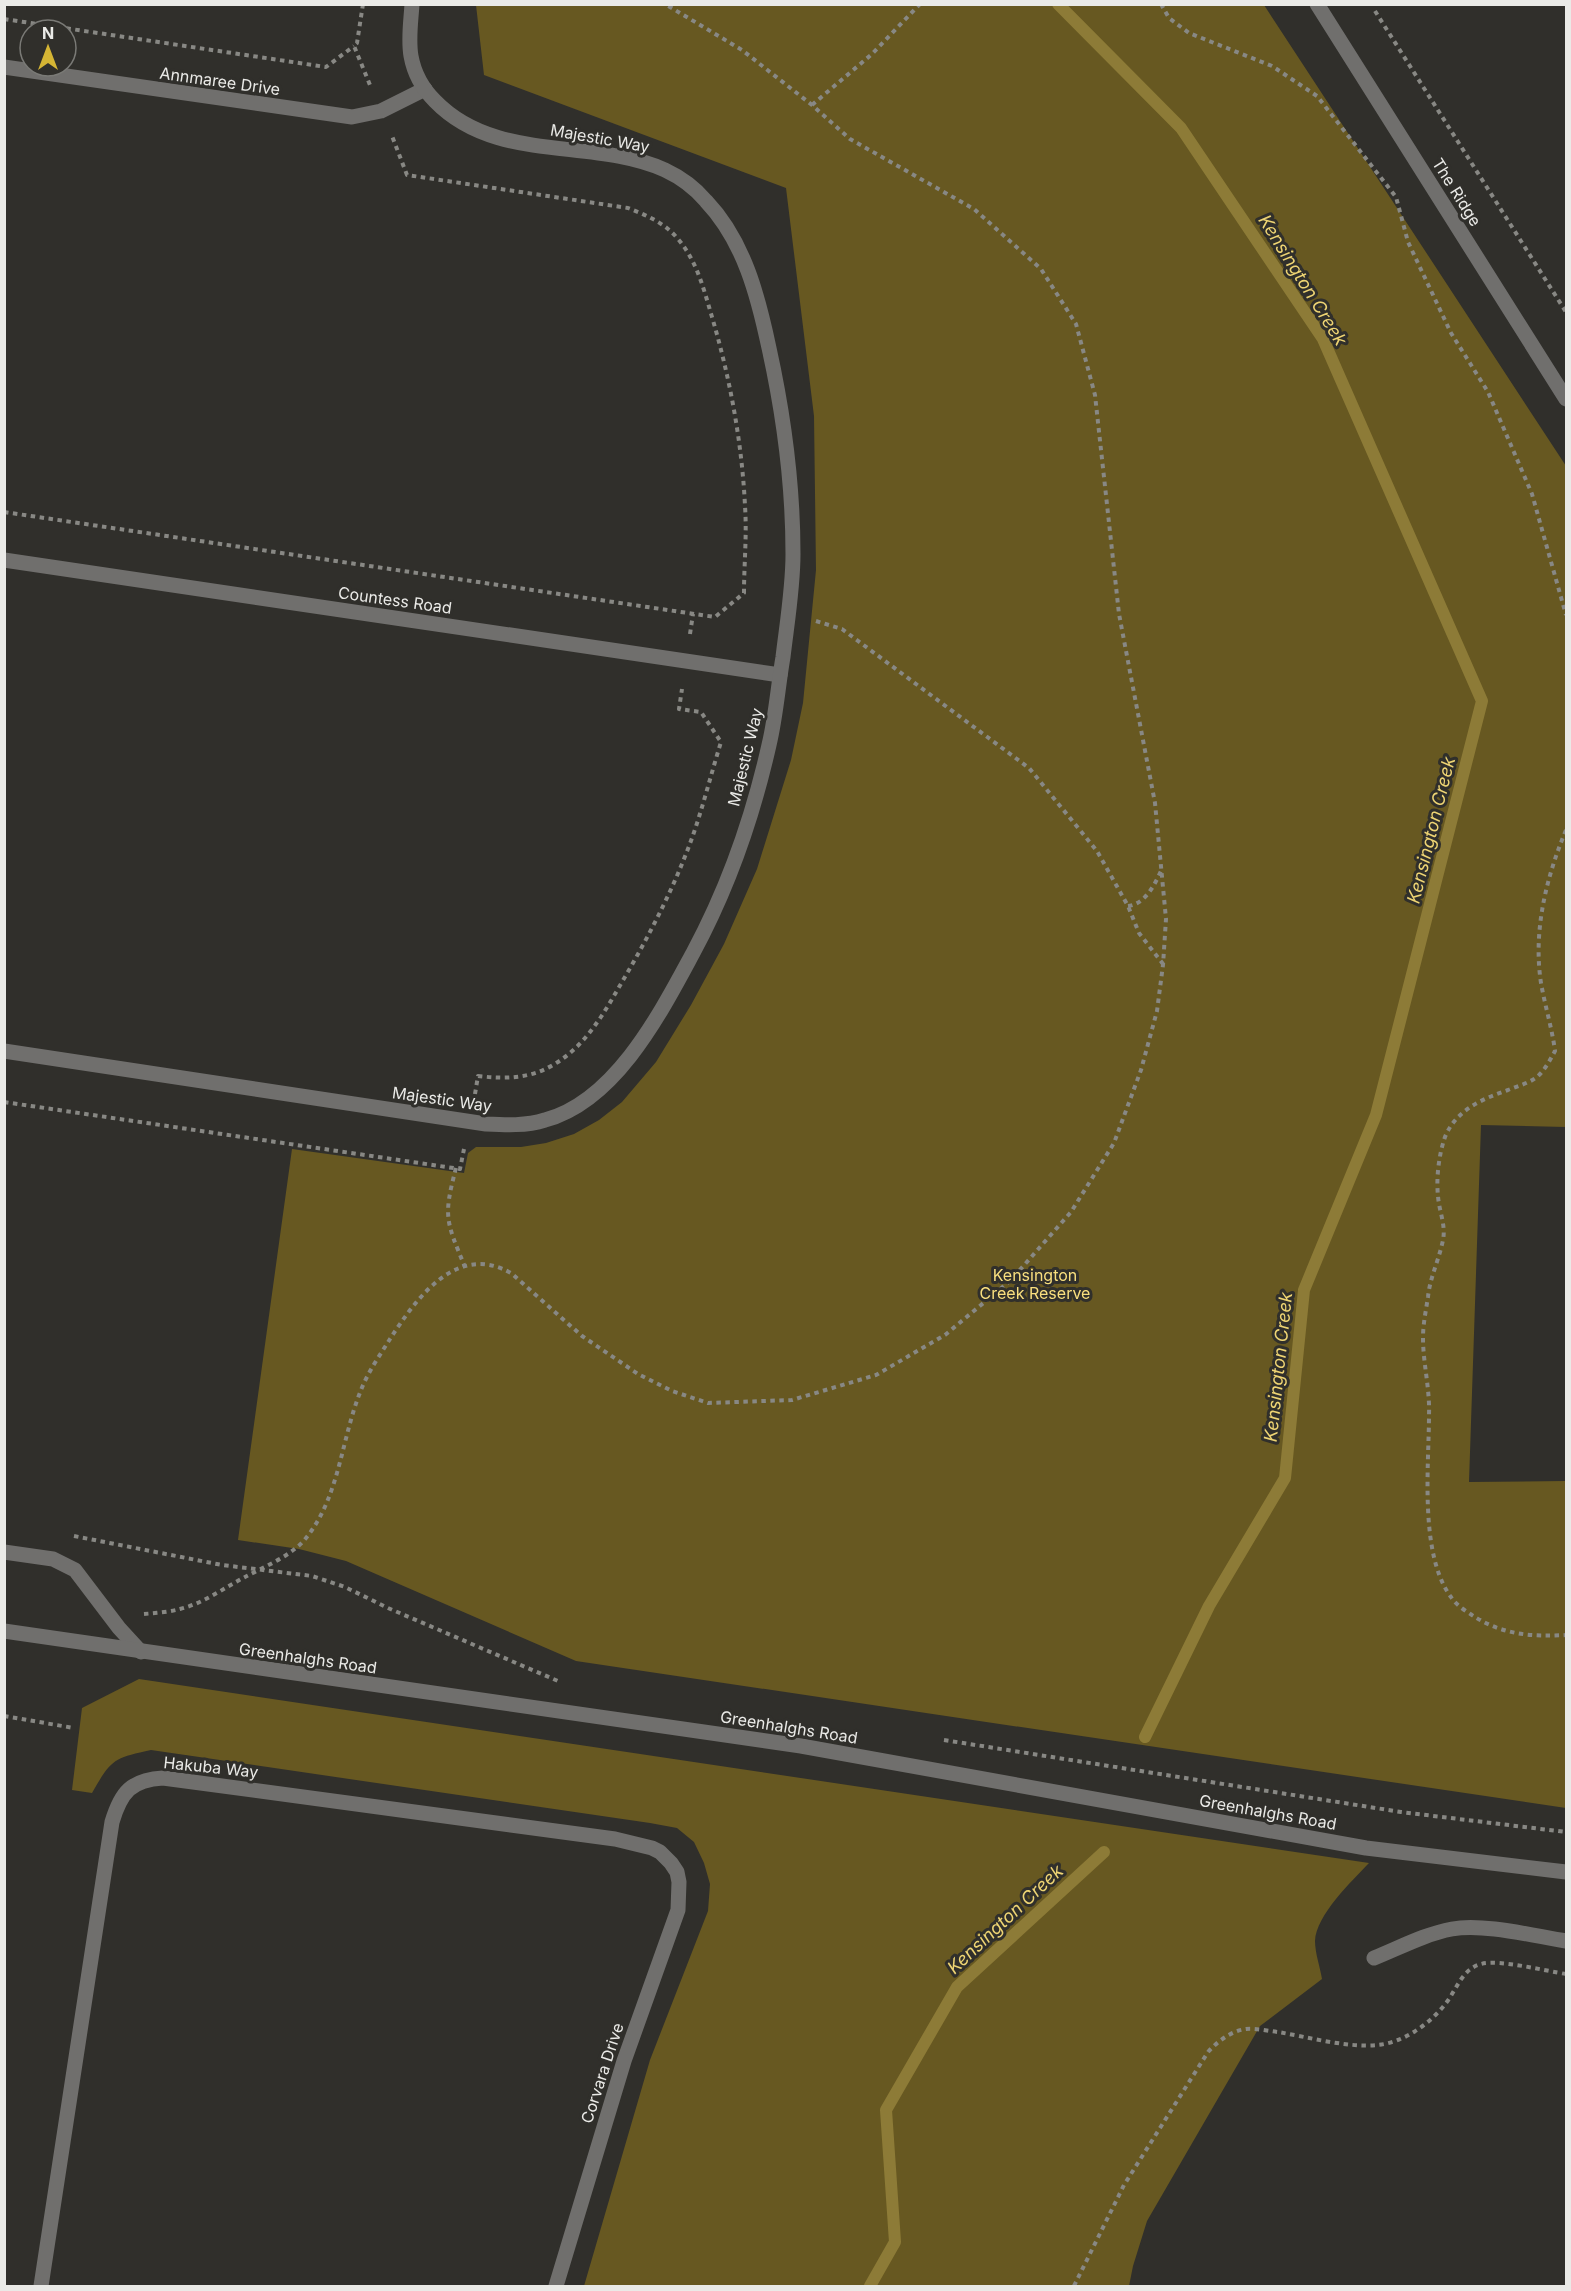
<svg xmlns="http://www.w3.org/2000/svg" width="1571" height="2291" font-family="Inter,sans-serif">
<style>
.green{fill:#675821}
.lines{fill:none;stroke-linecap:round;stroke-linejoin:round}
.stream{stroke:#8d7b37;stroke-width:12}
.path{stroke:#888884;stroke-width:4;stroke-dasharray:4.5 4.5;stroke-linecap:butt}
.minor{stroke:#706f6d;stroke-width:15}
.labels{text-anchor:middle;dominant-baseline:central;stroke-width:6;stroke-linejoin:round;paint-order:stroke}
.street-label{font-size:16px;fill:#eaeae7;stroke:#302f2b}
.park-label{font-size:16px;fill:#f9df7e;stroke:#302f2b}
.water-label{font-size:18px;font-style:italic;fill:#eed473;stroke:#302f2b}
</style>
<rect width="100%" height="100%" fill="#302f2b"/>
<g class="green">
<path d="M476,5H1264L1566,466V1127L1481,1125L1469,1482L1566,1481V1808L576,1661L346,1561L299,1549L238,1540L292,1149L464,1173L468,1153L476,1147H521L546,1143L574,1134L599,1120L622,1102L656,1062L691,1005L724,944L757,869L791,760L803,703L816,570L814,416L786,188L484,75Z"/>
<path d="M139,1679L1369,1863C1352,1881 1316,1915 1315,1941C1315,1953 1320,1967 1322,1979L1260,2026L1147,2221L1133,2266L1129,2286H584L650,2060L708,1911L710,1884L704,1863L694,1842L677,1828L650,1823L151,1750C113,1758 111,1760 92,1793L72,1790L82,1708Z"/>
</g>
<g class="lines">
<g class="stream">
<path d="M1058,4L1181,128L1323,339L1482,701L1376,1115L1304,1290L1285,1478L1209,1606L1145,1737"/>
<path d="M870,2286L895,2242L886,2110L957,1987L1104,1852"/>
</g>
<g class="path">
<path d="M363,4L357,43L354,46L370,85"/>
<path d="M1161,4L1169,18L1189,33L1272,66L1317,96L1396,197L1408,242L1451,333L1488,392L1532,494L1566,615"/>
<path d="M1375,11L1566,312"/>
<path d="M4,19L326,67L354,46"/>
<path d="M812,105L872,54L920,4"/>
<path d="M4,512L715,617L744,593C744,564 747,535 745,506C742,443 730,378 712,317C704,290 697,261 678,239C665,223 646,215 628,208L407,175L392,136"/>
<path d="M816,621L842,629L1029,768L1097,851L1128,906L1139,933L1163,964"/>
<path d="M690,634L693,614"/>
<path d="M1566,830C1546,878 1533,931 1541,983C1545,1006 1552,1028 1555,1051C1550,1060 1545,1070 1537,1077C1529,1083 1518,1086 1508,1090C1482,1099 1456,1110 1445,1137C1439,1154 1436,1178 1438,1196C1439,1211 1446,1225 1443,1240C1439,1260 1430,1277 1428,1297C1426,1310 1423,1324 1423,1338C1423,1363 1430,1389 1429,1415C1429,1465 1419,1554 1451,1597C1456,1605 1467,1612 1475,1617C1504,1635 1533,1637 1566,1635"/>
<path d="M1128,906C1145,904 1154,886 1161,871"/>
<path d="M475,1094L478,1076C505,1079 529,1079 553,1065C586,1046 604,1013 622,982C649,936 674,888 692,838C703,807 711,774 721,742L701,712L679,709L682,689"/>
<path d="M4,1102L460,1169L464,1149"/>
<path d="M456,1168C443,1217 446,1221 465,1267"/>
<path d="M74,1536L222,1565L312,1576L345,1587L388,1608L558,1681"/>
<path d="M144,1614C156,1613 169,1612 180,1609C204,1603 224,1588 245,1577C264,1567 293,1555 306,1538C340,1496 341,1439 361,1390C368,1372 380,1355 390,1339C416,1299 456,1242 511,1273L582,1336L638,1374L672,1391L708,1403L792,1400L876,1375L945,1335L1011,1280L1071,1212L1114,1143L1141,1070L1157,1011L1163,965L1166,919L1155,803L1119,614L1095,395L1076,324L1041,269L974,209L850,139L812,105L742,50L665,4"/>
<path d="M4,1716L74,1728"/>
<path d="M944,1740L1401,1812L1566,1832"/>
<path d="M1074,2286L1124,2185L1208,2052C1218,2041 1231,2031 1246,2029C1256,2028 1268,2031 1278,2032C1308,2037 1347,2048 1377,2045C1403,2043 1430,2024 1446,2003C1457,1989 1462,1969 1481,1964C1499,1959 1546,1971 1566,1974"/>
</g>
<g class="minor">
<path d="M1317,4L1566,399"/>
<path d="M4,67L352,117L381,111L425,89"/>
<path d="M4,560L780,675"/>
<path d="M4,1051L486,1124C506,1125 526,1126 545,1120C616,1101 661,1012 693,953C728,888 753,816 769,745C776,716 778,686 783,657C787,623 793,588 793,554C793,485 784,416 769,348C758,296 744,241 706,201C695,188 680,177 665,170C591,137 496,164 435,101C423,89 414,73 411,56C408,39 411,21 412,4"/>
<path d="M4,1552L53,1559L75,1570L119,1628L141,1652"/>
<path d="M4,1631L801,1746L1366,1848L1566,1872"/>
<path d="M1374,1958C1399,1948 1425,1934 1452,1929C1483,1923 1534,1936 1566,1941"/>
<path d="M41,2286L112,1822C121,1792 131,1780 163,1778L615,1839L652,1848L660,1852L671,1863L677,1872L679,1882L678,1910L624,2061L556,2286"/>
</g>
</g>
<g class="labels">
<g class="street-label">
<text transform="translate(220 81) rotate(8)">Annmaree Drive</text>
<text transform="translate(600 138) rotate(10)">Majestic Way</text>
<text transform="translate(1457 192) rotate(58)">The Ridge</text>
<text transform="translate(395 600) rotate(8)">Countess Road</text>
<text transform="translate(745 757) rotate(-76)">Majestic Way</text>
<text transform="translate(442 1099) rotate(8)">Majestic Way</text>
<text transform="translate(308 1658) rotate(8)">Greenhalghs Road</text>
<text transform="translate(789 1727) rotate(9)">Greenhalghs Road</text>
<text transform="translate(211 1767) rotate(6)">Hakuba Way</text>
<text transform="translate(1268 1812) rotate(10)">Greenhalghs Road</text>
<text transform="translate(602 2073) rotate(-72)">Corvara Drive</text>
</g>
<g class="park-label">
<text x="1035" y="1275">Kensington<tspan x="1035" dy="18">Creek Reserve</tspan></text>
</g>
<g class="water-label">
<text transform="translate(1303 280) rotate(58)">Kensington Creek</text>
<text transform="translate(1431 830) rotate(-76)">Kensington Creek</text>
<text transform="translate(1278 1367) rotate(-84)">Kensington Creek</text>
<text transform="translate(1005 1919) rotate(-43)">Kensington Creek</text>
</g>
</g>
<rect width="1571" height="2291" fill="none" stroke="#eaeae7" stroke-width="12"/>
<g transform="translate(48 48)"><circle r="28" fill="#302f2b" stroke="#7a7a76" stroke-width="1.5"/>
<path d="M0-4.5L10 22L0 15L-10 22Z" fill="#d5b534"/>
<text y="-9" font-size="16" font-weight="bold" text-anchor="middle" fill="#eaeae7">N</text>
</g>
</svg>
